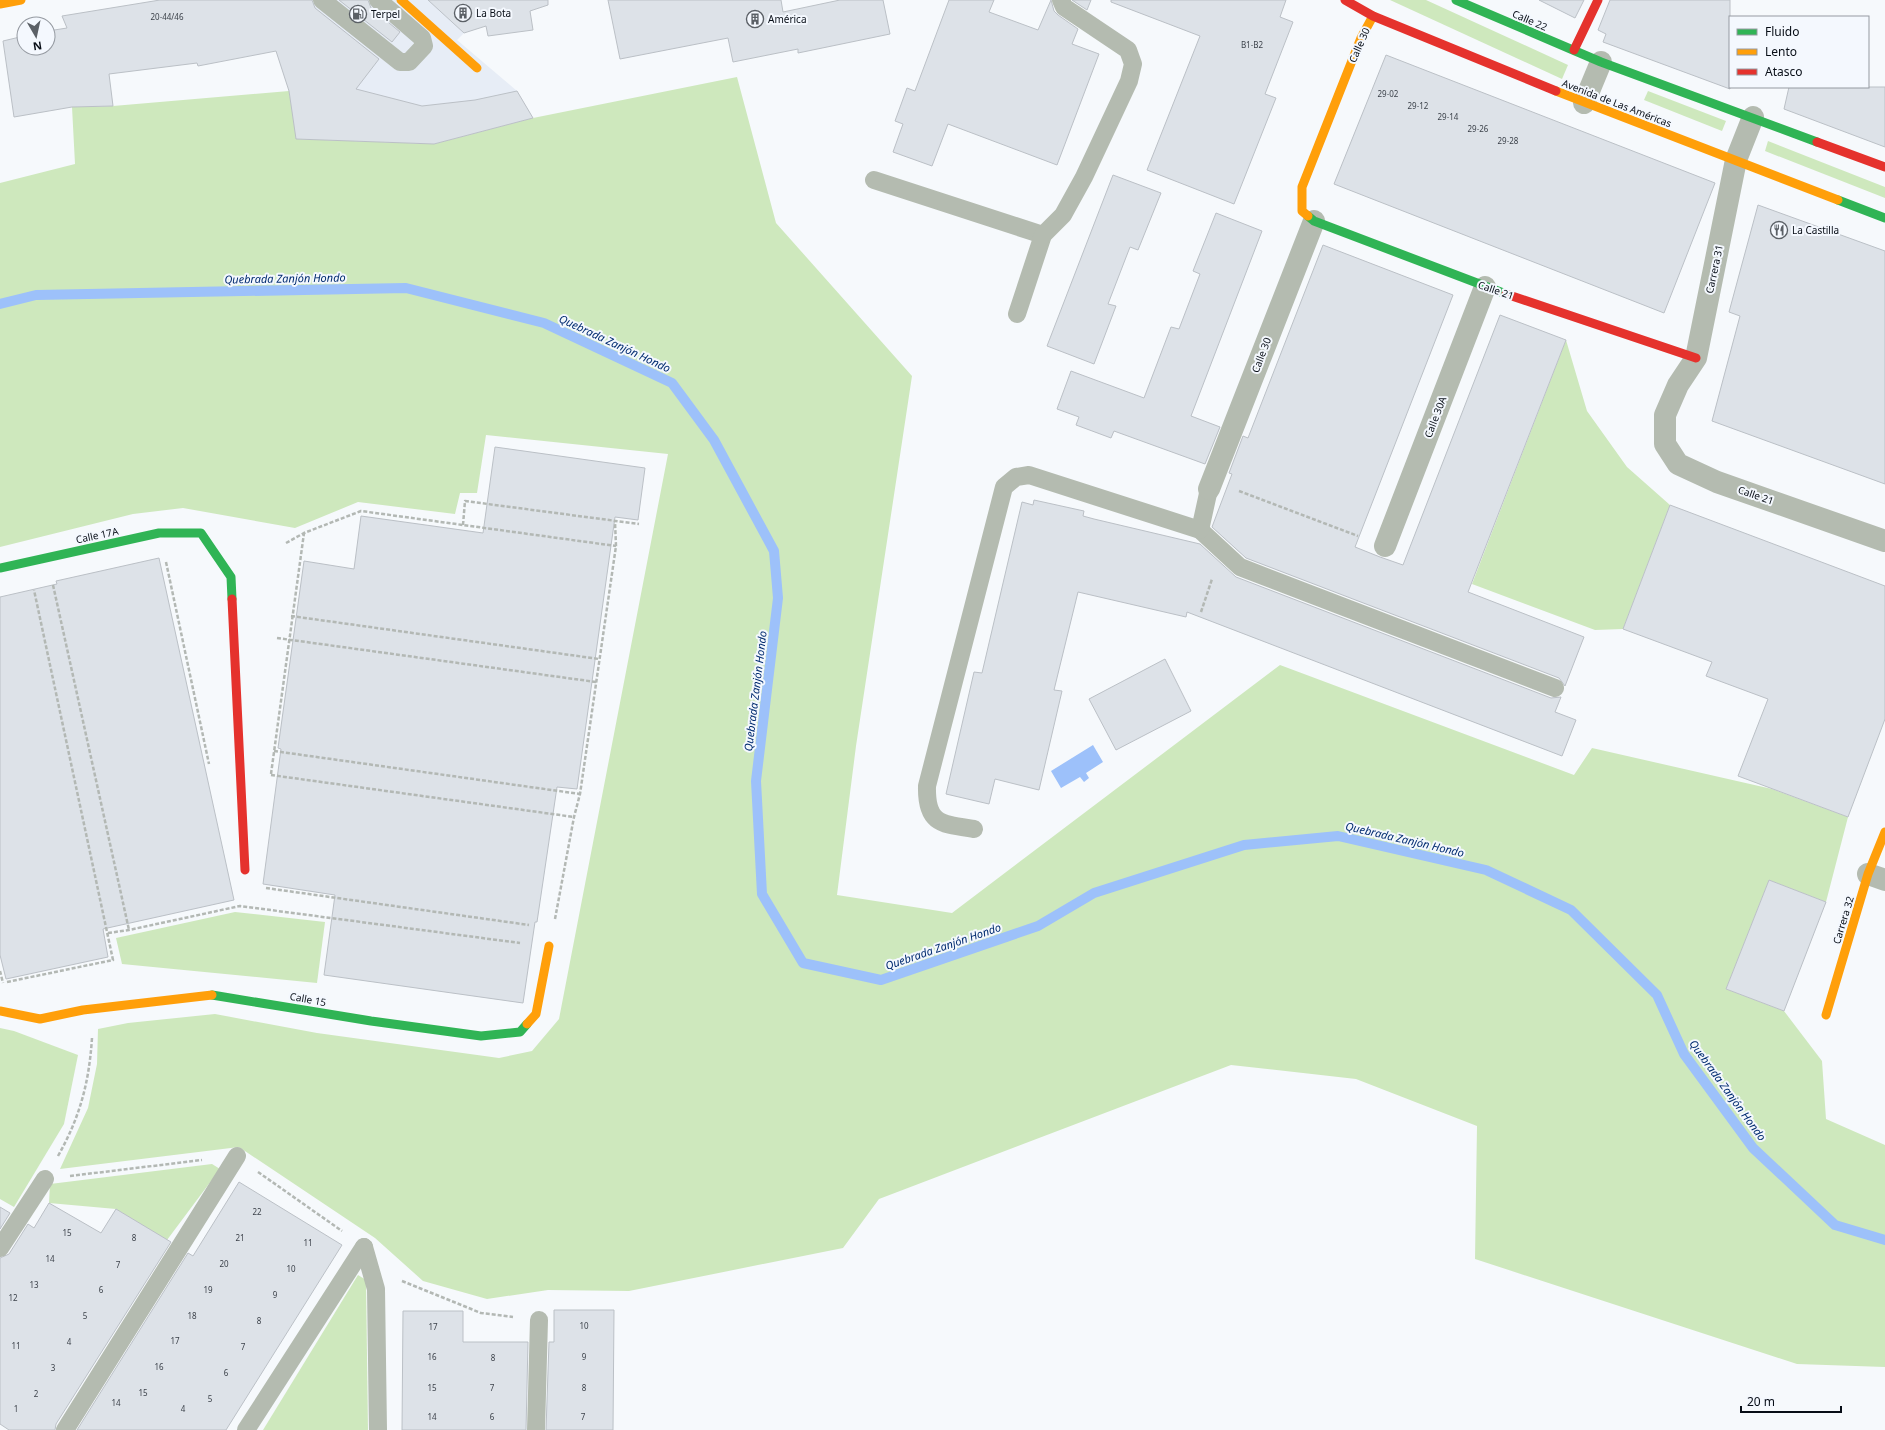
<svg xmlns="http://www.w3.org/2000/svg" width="1885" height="1430" font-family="'Noto Sans',sans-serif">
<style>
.built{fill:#e7edf6}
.green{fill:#cee8bd}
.water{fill:#9dc1fa}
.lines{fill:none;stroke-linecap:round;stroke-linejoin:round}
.stream{stroke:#9dc1fa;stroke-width:10}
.building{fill:#dde2e8;stroke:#bbc0c6}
.path{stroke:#b3b8b4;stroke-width:2.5;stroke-dasharray:4 2;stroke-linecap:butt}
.lane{stroke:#b4bbb0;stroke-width:18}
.street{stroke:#b4bbb0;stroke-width:22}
.fast{stroke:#30b455;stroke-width:9}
.slow{stroke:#ff9f0a;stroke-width:9}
.jam{stroke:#e5322d;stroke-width:9}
.labels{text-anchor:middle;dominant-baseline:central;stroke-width:4;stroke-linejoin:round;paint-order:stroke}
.number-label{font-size:8px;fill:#3c424a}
.poi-label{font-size:10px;fill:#070d16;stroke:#f4f8fe;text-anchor:start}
.street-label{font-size:10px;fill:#070d16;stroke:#f4f8fe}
.water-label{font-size:11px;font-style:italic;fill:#002b6f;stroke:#f4f8fe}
</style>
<rect width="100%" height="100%" fill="#f6f9fc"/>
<path class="built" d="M268,0H428L464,33L457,40L517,91L533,118L434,144L296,139L289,91L276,51Z"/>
<g class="green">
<path d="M1390,0H1426L1568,65L1562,79Z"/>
<path d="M737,77L776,223L912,376L856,746L837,895L952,913L1280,665L1574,775L1592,748L1772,789L1848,817L1826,902L1769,880L1726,989L1784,1011L1822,1061L1826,1119L1885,1145V1367L1797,1364L1475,1259L1477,1126L1356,1079L1231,1065L879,1199L843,1248L629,1291L548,1290L487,1299L423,1281L375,1238L239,1147L60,1169L88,1108L97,1064L98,1029L128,1023L215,1014L317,1033L499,1058L532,1051L559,1019L668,454L486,435L477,493H460L455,514L358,502L295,528L183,508L133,514L0,547V183L75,164L72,107L113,106L289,91L297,139L434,144L533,118Z"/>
<path d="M1648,91L1726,121L1722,131L1644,100Z"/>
<path d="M1768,141L1885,187V198L1765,151Z"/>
<path d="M1566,340L1587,411L1627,467L1670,505L1623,629L1595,630L1472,584Z"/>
<path d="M235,912L325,922L317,983L122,964L116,938Z"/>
<path d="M0,1028L14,1031L78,1055L64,1124L14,1207L0,1199Z"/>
<path d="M212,1164L220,1169L167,1240L116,1209L49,1203L50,1184Z"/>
<path d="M358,1275L366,1280L368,1430H263Z"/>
</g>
<path class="water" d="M1093,745L1103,762L1086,773L1089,778L1084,782L1080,777L1061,788L1051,771Z"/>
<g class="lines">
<path class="stream" d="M0,304L36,295L406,288L544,323L672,383L714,440L774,551L778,598L756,781L762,894L803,963L881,980L1038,926L1094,893L1244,845L1338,836L1486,870L1571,910L1657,995L1684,1054L1753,1148L1835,1225L1885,1240"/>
</g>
<g class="building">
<path d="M160,0H312L315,8L379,59L356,89L422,106L475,100L517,91L533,118L434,144L296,139L289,91L276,51L198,66L197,63L109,74L113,106L72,107L14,117L3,41L24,36V48H48V31L67,28L62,16Z"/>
<path d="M339,0H368L371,8L400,32L392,42Z"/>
<path d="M428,0H548V5L530,11L533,30L488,36L486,26L464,33Z"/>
<path d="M608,0H781L783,12L840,0H883L890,34L798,53V49L733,62L728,38L620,59Z"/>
<path d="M949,0H994L989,12L1038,30L1051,0L1054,11L1058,15L1078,29L1072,44L1099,54L1057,165L948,124L932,166L893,152L903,124L895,121L907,88L915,91Z"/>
<path d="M1072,0H1091L1087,10Z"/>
<path d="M1111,0H1286L1280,17L1293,22L1265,94L1276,98L1234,204L1147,170L1200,36L1111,2Z"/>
<path d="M1539,0H1584L1575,18Z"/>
<path d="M1610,0H1730V89L1603,42L1606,34L1598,30Z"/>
<path d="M1386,55L1715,183L1664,313L1334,184Z"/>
<path d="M1789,87H1885V147L1784,109Z"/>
<path d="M1113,175L1161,193L1138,250L1130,247L1108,304L1116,306L1094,364L1047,346Z"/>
<path d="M1758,205L1885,251V484L1712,421L1740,316L1729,312Z"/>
<path d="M1216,213L1262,231L1191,416L1220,427L1205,464L1114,431L1111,438L1076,425L1079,417L1057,409L1071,371L1144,398L1171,327L1179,329L1200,274L1193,271Z"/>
<path d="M1323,245L1453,295L1355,547L1380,557L1403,565L1500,315L1566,340L1468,592L1584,637L1565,686L1559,678L1246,558L1212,527L1232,474L1229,473L1243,436L1248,438Z"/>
<path d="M495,447L645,468L638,520L615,517L577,789L557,787L537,922H535L523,1003L324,975L335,895L263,884L281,749L278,748L304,561L354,569L361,516L483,533Z"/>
<path d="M1034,500L1084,511L1083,516L1094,519L1200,544L1236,577L1551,698L1561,697L1555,712L1576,720L1562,756L1187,612L1186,617L1078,592L1054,690L1062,691L1039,790L995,779L989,804L946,794L974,672L982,673L1022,502L1033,505Z"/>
<path d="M1670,505L1885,586V719L1848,817L1738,776L1768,699L1706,676L1712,662L1623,629Z"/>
<path d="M159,558L234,900L103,929L108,957L6,979L0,955V597L57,584L56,581Z"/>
<path d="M1165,659L1191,711L1116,750L1089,699Z"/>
<path d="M1769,880L1826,902L1784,1011L1726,989Z"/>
<path d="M239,1182L342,1245L226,1430H77L188,1253L193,1256Z"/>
<path d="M49,1203L101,1233L116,1209L171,1242L56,1424L55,1430H9L0,1424V1258L9,1254L28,1224L34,1228Z"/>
<path d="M0,1207L10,1213L0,1229Z"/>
<path d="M554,1310H614L613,1430H546L549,1342H554Z"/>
<path d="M403,1311H463V1342H528L526,1430H402Z"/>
</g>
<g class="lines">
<g class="path">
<path d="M1239,491L1358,536"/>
<path d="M463,525L465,501L639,524"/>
<path d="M286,543L304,533L361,511L616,546"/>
<path d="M166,562L209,764"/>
<path d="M53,585L129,930"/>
<path d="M1201,612L1212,579"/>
<path d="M291,616L599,659"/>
<path d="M277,638L596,682"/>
<path d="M274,751L580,794"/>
<path d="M271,774L304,533"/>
<path d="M271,775L574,817"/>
<path d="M266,888L529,925"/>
<path d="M555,919L574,817L580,794L616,546L615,522"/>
<path d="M108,933L129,930L240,906L520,943"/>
<path d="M0,971L3,983"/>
<path d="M7,982L113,960L34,590"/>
<path d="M58,1156C80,1117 89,1083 92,1038"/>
<path d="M258,1172L342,1231"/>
<path d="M70,1176L202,1160"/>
<path d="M402,1281L481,1313L513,1317"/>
</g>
<g class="lane">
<path d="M322,0L400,62H409L424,46L422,38L378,0"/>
<path d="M874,180L1043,235"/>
<path d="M1017,314L1043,235L1063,215L1084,177L1129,81L1133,64L1128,50L1064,7L1061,0"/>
<path d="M1200,530L1240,567L1555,688"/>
<path d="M974,829C941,824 926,824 927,786L1004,487L1016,477L1029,475L1200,530L1209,489"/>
<path d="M364,1247L376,1289L378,1430"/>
<path d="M0,1248L45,1179"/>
<path d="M65,1430L237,1156"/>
<path d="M246,1430L364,1247"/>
<path d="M536,1430L539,1320"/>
</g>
<g class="street">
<path d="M1584,103L1601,62"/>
<path d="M1753,117L1736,160L1696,358L1678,385L1665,415V444L1678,464L1717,482L1885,541"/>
<path d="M1209,489L1314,221"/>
<path d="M1385,546L1485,287"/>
<path d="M1868,874L1885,880"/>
</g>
<g class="fast">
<path d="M1456,0L1601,62L1817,142"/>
<path d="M1838,200L1885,218"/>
<path d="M1308,216L1314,221L1506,294"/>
<path d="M0,568L159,533H201L231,577L232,599"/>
<path d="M212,995L371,1021L481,1036L520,1032L527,1024"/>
</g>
<g class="slow">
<path d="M401,0L477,68"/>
<path d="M0,4L21,0"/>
<path d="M1556,91L1838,200"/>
<path d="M1308,216L1302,211V187L1361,38L1373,16"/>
<path d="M0,1011L40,1019L83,1010L212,995"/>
<path d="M1826,1015L1868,874L1885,832"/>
<path d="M527,1024L536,1014L549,946"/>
</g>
<g class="jam">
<path d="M1345,0L1373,16L1556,91"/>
<path d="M1574,50L1598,0"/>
<path d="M1817,142L1885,167"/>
<path d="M1506,294L1696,358"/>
<path d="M232,599L245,870"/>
</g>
</g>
<defs>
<g id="building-ring" transform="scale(0.9)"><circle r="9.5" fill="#f4f8fe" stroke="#5b6066" stroke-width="1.5"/><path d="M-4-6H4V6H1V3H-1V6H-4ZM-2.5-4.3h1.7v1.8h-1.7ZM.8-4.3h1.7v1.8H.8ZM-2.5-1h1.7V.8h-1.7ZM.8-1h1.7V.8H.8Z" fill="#5b6066"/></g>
<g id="fuel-ring" transform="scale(0.9)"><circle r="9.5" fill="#f4f8fe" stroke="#5b6066" stroke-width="1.5"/><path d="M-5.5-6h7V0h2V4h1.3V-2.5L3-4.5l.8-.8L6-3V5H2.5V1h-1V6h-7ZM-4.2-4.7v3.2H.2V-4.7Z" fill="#5b6066"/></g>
<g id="restaurant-ring" transform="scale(0.9)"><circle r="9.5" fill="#f4f8fe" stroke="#5b6066" stroke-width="1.5"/><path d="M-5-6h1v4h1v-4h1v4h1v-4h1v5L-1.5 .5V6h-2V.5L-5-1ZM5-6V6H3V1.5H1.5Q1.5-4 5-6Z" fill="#5b6066"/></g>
</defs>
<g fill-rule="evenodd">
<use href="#building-ring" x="463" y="13"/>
<use href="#fuel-ring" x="358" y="14"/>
<use href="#building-ring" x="755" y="19"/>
<use href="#restaurant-ring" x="1779" y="230"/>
</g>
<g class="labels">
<g class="number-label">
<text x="167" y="16">20-44/46</text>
<text x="1252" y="44">B1-B2</text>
<text x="1388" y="93">29-02</text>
<text x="1418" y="105">29-12</text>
<text x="1448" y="116">29-14</text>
<text x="1478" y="128">29-26</text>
<text x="1508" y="140">29-28</text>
<text x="257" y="1211">22</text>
<text x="67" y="1232">15</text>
<text x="134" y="1237">8</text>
<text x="240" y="1237">21</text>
<text x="308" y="1242">11</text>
<text x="50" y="1258">14</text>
<text x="224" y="1263">20</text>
<text x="118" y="1264">7</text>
<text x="291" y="1268">10</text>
<text x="34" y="1284">13</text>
<text x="101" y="1289">6</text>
<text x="208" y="1289">19</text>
<text x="275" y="1294">9</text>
<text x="13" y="1297">12</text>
<text x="85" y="1315">5</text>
<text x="192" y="1315">18</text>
<text x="259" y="1320">8</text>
<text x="584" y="1325">10</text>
<text x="433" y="1326">17</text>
<text x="175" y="1340">17</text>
<text x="69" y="1341">4</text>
<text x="16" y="1345">11</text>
<text x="243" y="1346">7</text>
<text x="432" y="1356">16</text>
<text x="584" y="1356">9</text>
<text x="493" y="1357">8</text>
<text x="159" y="1366">16</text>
<text x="53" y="1367">3</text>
<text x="226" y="1372">6</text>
<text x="432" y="1387">15</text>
<text x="492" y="1387">7</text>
<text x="584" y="1387">8</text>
<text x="143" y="1392">15</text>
<text x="36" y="1393">2</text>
<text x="210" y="1398">5</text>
<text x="116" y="1402">14</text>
<text x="16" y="1408">1</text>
<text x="183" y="1408">4</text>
<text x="432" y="1416">14</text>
<text x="492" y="1416">6</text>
<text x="583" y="1416">7</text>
</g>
<g class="poi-label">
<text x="476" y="13">La Bota</text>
<text x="371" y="14">Terpel</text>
<text x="768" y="19">América</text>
<text x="1792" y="230">La Castilla</text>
</g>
<g class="street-label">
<text transform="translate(1530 20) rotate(23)">Calle 22</text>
<text transform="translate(1359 45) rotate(-66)">Calle 30</text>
<text transform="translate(1617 103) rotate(21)">Avenida de Las Américas</text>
<text transform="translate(1714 269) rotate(-78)">Carrera 31</text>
<text transform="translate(1496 290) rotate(19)">Calle 21</text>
<text transform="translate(1261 355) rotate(-69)">Calle 30</text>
<text transform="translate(1435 417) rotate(-69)">Calle 30A</text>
<text transform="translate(1756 495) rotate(19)">Calle 21</text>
<text transform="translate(97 535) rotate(-12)">Calle 17A</text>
<text transform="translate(1843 920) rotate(-73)">Carrera 32</text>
<text transform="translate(308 999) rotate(10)">Calle 15</text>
</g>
<g class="water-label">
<text transform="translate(285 278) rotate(-1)">Quebrada Zanjón Hondo</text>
<text transform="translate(615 343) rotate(25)">Quebrada Zanjón Hondo</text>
<text transform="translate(755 691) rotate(-83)">Quebrada Zanjón Hondo</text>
<text transform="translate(1405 839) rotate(13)">Quebrada Zanjón Hondo</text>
<text transform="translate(943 946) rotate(-19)">Quebrada Zanjón Hondo</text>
<text transform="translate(1728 1090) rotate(54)">Quebrada Zanjón Hondo</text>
</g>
</g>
<rect x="1729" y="16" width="140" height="72" fill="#f4f8fe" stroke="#959aa1"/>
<rect x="1737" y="29" width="20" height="6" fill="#30b455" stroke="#959aa1"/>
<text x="1765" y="36" font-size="12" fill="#070d16">Fluido</text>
<rect x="1737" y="49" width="20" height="6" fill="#ff9f0a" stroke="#959aa1"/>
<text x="1765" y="56" font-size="12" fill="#070d16">Lento</text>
<rect x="1737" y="69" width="20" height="6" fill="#e5322d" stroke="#959aa1"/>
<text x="1765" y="76" font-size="12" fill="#070d16">Atasco</text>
<g transform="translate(36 36) rotate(171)"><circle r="19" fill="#f4f8fe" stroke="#959aa1"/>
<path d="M0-3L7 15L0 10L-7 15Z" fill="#5b6066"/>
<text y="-6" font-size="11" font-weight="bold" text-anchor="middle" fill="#070d16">N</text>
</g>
<path d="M1741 1406v6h100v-6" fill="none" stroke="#070d16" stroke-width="2"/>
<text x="1747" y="1406" font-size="12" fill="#070d16" stroke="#f4f8fe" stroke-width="3" paint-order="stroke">20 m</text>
</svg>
